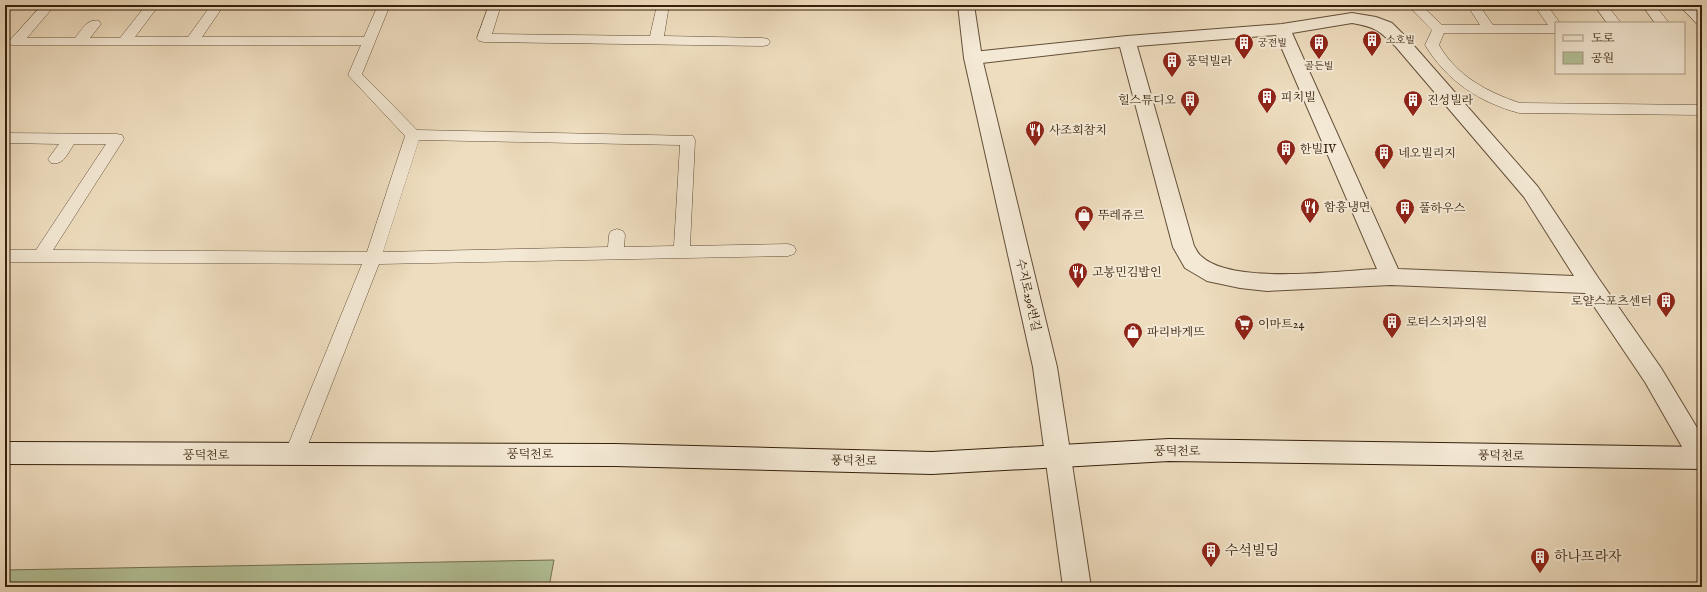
<svg xmlns="http://www.w3.org/2000/svg" width="1707" height="592" font-family="'IM FELL English','Noto Serif KR',serif">
<style>
.green{fill:#b3c297;stroke:#747151}
.lines{fill:none;stroke-linecap:round;stroke-linejoin:round}
.service-casing{stroke:#644f38;stroke-width:1}
.minor-casing{stroke:#644f38;stroke-width:2}
.tertiary-casing{stroke:#644f38;stroke-width:2}
.secondary-casing{stroke:#36200b;stroke-width:2}
.service{fill:#f4e9d5;fill-rule:evenodd}
.minor{fill:#f4e9d5;fill-rule:evenodd}
.tertiary{fill:#f4e9d5;fill-rule:evenodd}
.secondary{fill:#f4e9d5;fill-rule:evenodd}
.labels{text-anchor:middle;dominant-baseline:central;stroke-width:4;stroke-linejoin:round;paint-order:stroke}
.far-poi-label{font-size:10px;fill:#36200b;stroke:#f4e9d5;text-anchor:start}
.poi-label{font-size:12px;fill:#36200b;stroke:#f4e9d5;text-anchor:start}
.street-label{font-size:12px;fill:#36200b;stroke:#f4e9d5}
.near-poi-label{font-size:14px;fill:#36200b;stroke:#f4e9d5;text-anchor:start}
</style>
<rect width="100%" height="100%" fill="#eeddbf"/>
<filter id="stains"><feTurbulence type="fractalNoise" baseFrequency=".005" numOctaves="4"/><feColorMatrix values="0 0 0 0 .2 0 0 0 0 .09 0 0 0 0 .02 0 0 0 .5 -.17"/></filter>
<radialGradient id="worn" r=".72"><stop offset=".6" stop-color="#630" stop-opacity="0"/><stop offset="1" stop-color="#630" stop-opacity=".3"/></radialGradient>
<path class="green" d="M554,560L549,587H5V570Z"/>
<g class="lines">
<g class="service-casing">
<g id="service">
<path d="M42,5H55L27,38H75C82,30 87,18 99,21L101,24L90,38H120L146,5H159L135,37H188L211,5H224L202,37H364L378,5H390L362,74L417,130L693,136L695,140L690,246L788,244L794,246L796,250L794,254L788,256L379,264L304,455L301,461L294,464L287,461L284,455L362,264L5,262V250H36L106,144H74C68,153 63,166 51,163L48,159L59,144L5,143V133L117,134L122,135L124,139L53,250L367,252L405,136L348,75L361,45H11L9,42L11,39ZM419,140L680,145L674,246L624,247L625,235L623,231L617,229L611,231L609,235L608,247L383,252Z"/>
<path d="M489,5H501L492,34L650,36L657,5H669L664,36L763,38L768,39L770,42L768,45L763,46L484,42L479,41L477,38Z"/>
<path d="M1408,5H1421L1442,25H1480L1467,5H1479L1493,25H1548L1534,5H1547L1560,23H1556V33H1444L1439,45C1457,76 1487,92 1520,103L1702,105V115L1519,113C1479,102 1447,81 1425,45L1432,30Z"/>
<path d="M1594,5H1607L1621,23H1607Z"/>
<path d="M1642,5H1655L1669,23H1655Z"/>
<path d="M1679,5H1693L1702,14V25L1697,24Z"/>
</g>
</g>
<g class="minor-casing">
<path id="minor" d="M1352,13L1376,17L1392,23L1408,39L1538,187L1599,279L1661,368L1702,436V469L1693,466L1645,382L1585,293L1391,285L1267,291L1240,288L1207,281L1185,268L1173,247L1120,47L973,64L967,62L964,58L967,54L973,52L1127,36L1282,24ZM1352,23C1375,27 1379,30 1396,47L1524,197L1574,276L1398,269L1292,33ZM1276,35L1377,269C1336,271 1231,285 1201,256C1198,254 1196,249 1194,246L1137,46Z"/>
</g>
<g class="tertiary-casing">
<path id="tertiary" d="M958,5H974L982,58L1057,367L1091,587H1063L1033,367L964,58Z"/>
</g>
<g class="secondary-casing">
<path id="secondary" d="M1169,439L1702,447V469L1169,461L932,474L615,466L5,464V442L615,444L932,452Z"/>
</g>
<use href="#service" class="service"/>
<use href="#minor" class="minor"/>
<use href="#tertiary" class="tertiary"/>
<use href="#secondary" class="secondary"/>
</g>
<defs>
<g id="building-pin" transform="scale(1)"><path d="M0 17L-7.5 6A9.5 9.5 0 1 1 7.5 6Z" fill="#8f2418" stroke="#f4e9d5"/><path d="M-4-6H4V6H1V3H-1V6H-4ZM-2.5-4.3h1.7v1.8h-1.7ZM.8-4.3h1.7v1.8H.8ZM-2.5-1h1.7V.8h-1.7ZM.8-1h1.7V.8H.8Z" fill="#fff"/></g>
<g id="restaurant-pin" transform="scale(1)"><path d="M0 17L-7.5 6A9.5 9.5 0 1 1 7.5 6Z" fill="#8f2418" stroke="#f4e9d5"/><path d="M-5-6h1v4h1v-4h1v4h1v-4h1v5L-1.5 .5V6h-2V.5L-5-1ZM5-6V6H3V1.5H1.5Q1.5-4 5-6Z" fill="#fff"/></g>
<g id="shop-pin" transform="scale(1)"><path d="M0 17L-7.5 6A9.5 9.5 0 1 1 7.5 6Z" fill="#8f2418" stroke="#f4e9d5"/><path d="M-5-2.5h2.3a2.7 3.5 0 0 1 5.4 0H5L5.5 6h-11ZM-1.5-2.5h3a1.5 2.3 0 0 0-3 0Z" fill="#fff"/></g>
<g id="supermarket-pin" transform="scale(1)"><path d="M0 17L-7.5 6A9.5 9.5 0 1 1 7.5 6Z" fill="#8f2418" stroke="#f4e9d5"/><path d="M-6-5.5h2.5l.6 2H6L4.5 2H-2.5L-4.4-4H-6ZM-1.5 3.2a1.3 1.3 0 1 0 .1 0ZM3 3.2a1.3 1.3 0 1 0 .1 0Z" fill="#fff"/></g>
</defs>
<g fill-rule="evenodd">
<use href="#building-pin" x="1372" y="40"/>
<use href="#building-pin" x="1244" y="43"/>
<use href="#building-pin" x="1319" y="43"/>
<use href="#building-pin" x="1172" y="61"/>
<use href="#building-pin" x="1267" y="97"/>
<use href="#building-pin" x="1190" y="100"/>
<use href="#building-pin" x="1413" y="100"/>
<use href="#restaurant-pin" x="1035" y="130"/>
<use href="#building-pin" x="1286" y="149"/>
<use href="#building-pin" x="1384" y="153"/>
<use href="#restaurant-pin" x="1310" y="207"/>
<use href="#building-pin" x="1405" y="208"/>
<use href="#shop-pin" x="1084" y="215"/>
<use href="#restaurant-pin" x="1078" y="272"/>
<use href="#building-pin" x="1666" y="301"/>
<use href="#building-pin" x="1392" y="322"/>
<use href="#supermarket-pin" x="1244" y="324"/>
<use href="#shop-pin" x="1133" y="332"/>
<use href="#building-pin" x="1211" y="551"/>
<use href="#building-pin" x="1540" y="557"/>
</g>
<g class="labels">
<g class="far-poi-label">
<text x="1386" y="40">소호빌</text>
<text x="1258" y="43">궁전빌</text>
<text x="1319" y="66" text-anchor="middle">골든빌</text>
</g>
<g class="poi-label">
<text x="1186" y="61">풍덕빌라</text>
<text x="1281" y="97">피치빌</text>
<text x="1176" y="100" text-anchor="end">힐스튜디오</text>
<text x="1427" y="100">진성빌라</text>
<text x="1049" y="130">사조회참치</text>
<text x="1300" y="149">한빌IV</text>
<text x="1398" y="153">네오빌리지</text>
<text x="1324" y="207">함흥냉면</text>
<text x="1419" y="208">풀하우스</text>
<text x="1098" y="215">뚜레쥬르</text>
<text x="1092" y="272">고봉민김밥인</text>
<text x="1652" y="301" text-anchor="end">로얄스포츠센터</text>
<text x="1406" y="322">로터스치과의원</text>
<text x="1258" y="324">이마트24</text>
<text x="1147" y="332">파리바게뜨</text>
</g>
<g class="street-label">
<text transform="translate(1028 295) rotate(77)">수지로296번길</text>
<text x="1177" y="451">풍덕천로</text>
<text x="530" y="454">풍덕천로</text>
<text x="206" y="455">풍덕천로</text>
<text transform="translate(1501 456) rotate(1)">풍덕천로</text>
<text transform="translate(854 461) rotate(1)">풍덕천로</text>
</g>
<g class="near-poi-label">
<text x="1225" y="551">수석빌딩</text>
<text x="1554" y="557">하나프라자</text>
</g>
</g>
<rect width="1707" height="592" fill="none" stroke="#eeddbf" stroke-width="20"/>
<rect x="6" y="6" width="1695" height="580" fill="none" stroke="#36200b" stroke-width="2"/>
<rect x="10" y="10" width="1687" height="572" fill="none" stroke="#36200b"/>
<rect x="1555" y="22" width="130" height="52" fill="#f4e9d5" stroke="#a89984"/>
<rect x="1563" y="35" width="20" height="6" fill="#f4e9d5" stroke="#a89984"/>
<text x="1591" y="42" font-size="12" fill="#36200b">도로</text>
<rect x="1563" y="52" width="20" height="12" fill="#b3c297" stroke="#a89984"/>
<text x="1591" y="62" font-size="12" fill="#36200b">공원</text>
<rect width="100%" height="100%" filter="url(#stains)"/>
<rect width="100%" height="100%" fill="url(#worn)"/>
</svg>
